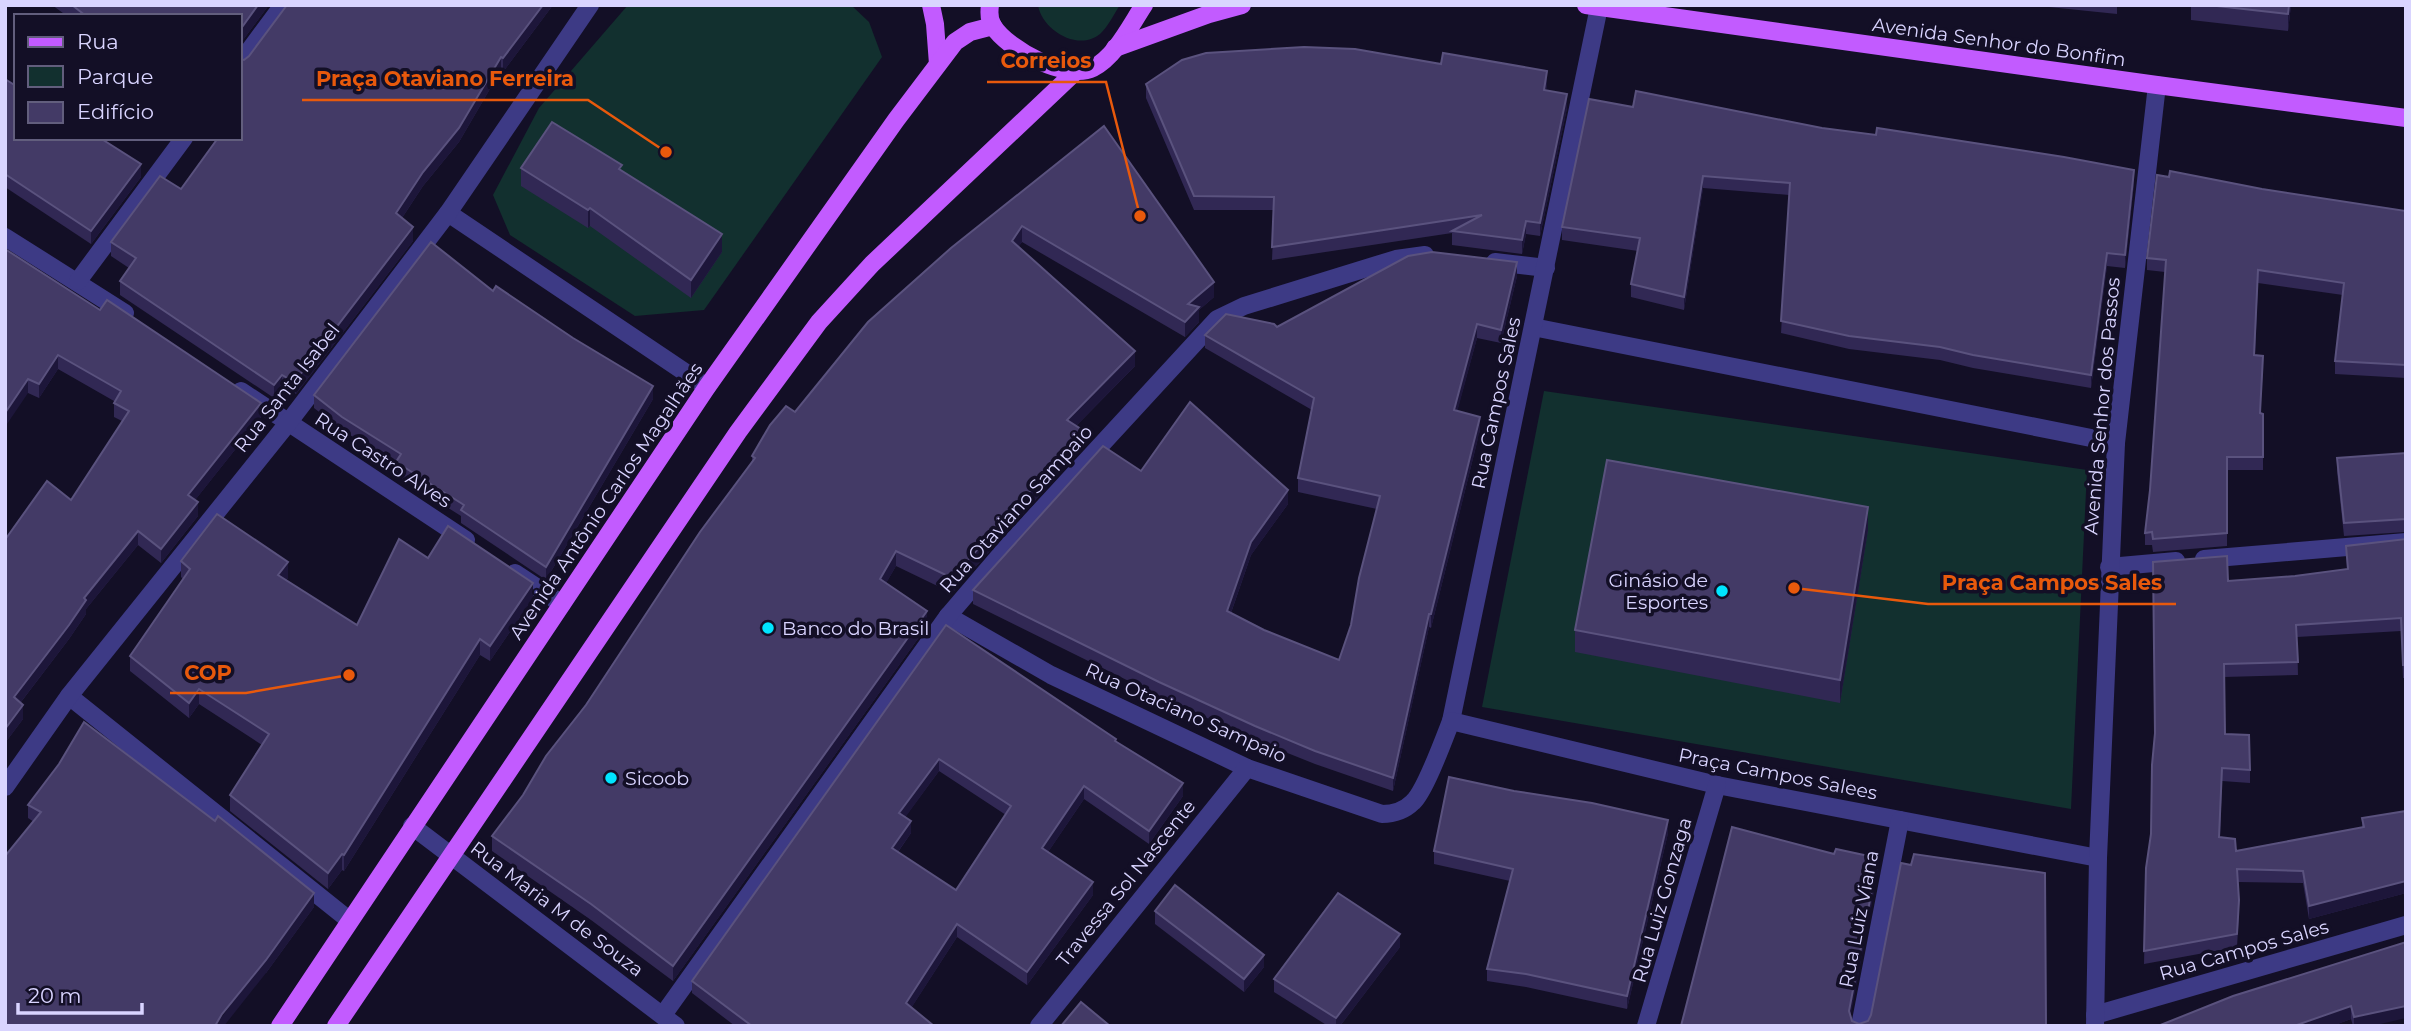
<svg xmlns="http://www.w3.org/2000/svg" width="2411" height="1031" font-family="Montserrat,sans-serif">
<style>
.green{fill:#12302f}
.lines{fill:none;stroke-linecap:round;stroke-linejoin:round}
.street{stroke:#3d3a85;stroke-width:18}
.primary{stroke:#c25bff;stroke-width:18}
.wall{fill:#312854;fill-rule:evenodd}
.shaded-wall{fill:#1d163a}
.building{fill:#433a66;stroke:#5a527e;stroke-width:2;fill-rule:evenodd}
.poi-dot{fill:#00e5ff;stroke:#130f26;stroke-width:2.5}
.labels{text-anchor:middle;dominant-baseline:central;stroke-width:7;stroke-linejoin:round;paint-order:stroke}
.street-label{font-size:19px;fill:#d9d4ff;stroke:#130f26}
.poi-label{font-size:19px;fill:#d9d4ff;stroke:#130f26;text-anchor:start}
.leader{fill:none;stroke:#e8590c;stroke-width:2.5}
.callout-dot{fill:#e8590c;stroke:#130f26;stroke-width:2.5}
.callout-label{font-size:21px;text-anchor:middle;font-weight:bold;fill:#e8590c;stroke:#130f26;stroke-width:7;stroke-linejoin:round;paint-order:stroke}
</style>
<rect width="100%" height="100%" fill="#130f26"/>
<g class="green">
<path d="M628,5H851L869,22L882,57L704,310L635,316L510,235L493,195L539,108Z"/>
<path d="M1038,5H1120C1114,14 1108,27 1100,34C1078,52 1042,30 1038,5Z"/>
<path d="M1544,391L2087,470L2071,809L1482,707Z"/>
</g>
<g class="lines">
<g class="street">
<path d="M240,63L283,5"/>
<path d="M448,213L707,387"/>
<path d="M5,237L125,313"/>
<path d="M1495,262L1546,268"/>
<path d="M78,281L184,138"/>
<path d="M1533,327L2116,443"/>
<path d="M241,391L466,540"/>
<path d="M2204,559L2406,542"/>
<path d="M2109,567L2176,561"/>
<path d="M515,573L562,604"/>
<path d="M948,616L1051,675L1247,768L1382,814C1393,814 1404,811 1413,802C1425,791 1444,739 1451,721L1599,7"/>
<path d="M69,696L349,920"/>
<path d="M1451,721L1717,785L2098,858"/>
<path d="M5,787L69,696L288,423L448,213L590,5"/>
<path d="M412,826L676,1026"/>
<path d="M663,1015L948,616L1007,547L1217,319L1244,306L1396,259L1425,255"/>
<path d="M2095,1015L2406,925"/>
<path d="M1039,1026L1247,768"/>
<path d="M1646,1026L1717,785"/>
<path d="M1860,1026L1900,820"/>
<path d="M2095,1026L2098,858L2116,443L2157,85"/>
</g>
<g class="primary">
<path d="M931,5L935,24L938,64"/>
<path d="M990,5C989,12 989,20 993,26C1008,50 1067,81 1093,68C1116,56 1130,26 1144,5"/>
<path d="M1586,5L2157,85L2406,118"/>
<path d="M1115,48L1209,14L1242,5"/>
<path d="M280,1026L707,387L896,120L955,42L970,32L993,26"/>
<path d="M336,1026L738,432L819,322L872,264L1075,72"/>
</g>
</g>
<g class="wall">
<path d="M52,5H269L240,44V16H67Z"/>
<path d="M553,5L503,72L501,70L459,142L423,186L402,218L413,241L296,394L291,390L289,393L282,388L274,398L120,295V281L129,268L111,256V242L181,189L240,138L244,60Z"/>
<path d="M2029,5H2117V14Z"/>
<path d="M2191,5H2291L2288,31L2191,20Z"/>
<path d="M5,79L141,177L91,244L5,187Z"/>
<path d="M1146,84L1547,85L1546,90L1567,108L1540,236L1526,234L1522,254L1452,245V233L1272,260L1274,210H1194L1146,98Z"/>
<path d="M1633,107L1822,128L2134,183L2125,268L2107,266L2091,388L1973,368L1940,360L1849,349L1781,333L1789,195L1703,188L1684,310L1631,297V284L1638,251L1562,240V227Z"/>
<path d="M1104,126L1214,297L1199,310V322L1185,337L1022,242L1018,247L1135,366L1076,426L1084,446L952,593L896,566L886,583L927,626L673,981L591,920L492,851V836L523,795L752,463V456L795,412Z"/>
<path d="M521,168L622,171L722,252L691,298L590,226L588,228L521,186Z"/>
<path d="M2169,177L2262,189L2406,211V378L2335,374V361L2343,295L2258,283L2255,355L2263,369L2260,413L2263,414V470H2227V546L2153,552L2152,545H2145V533L2150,490L2165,272L2147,270V258Z"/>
<path d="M5,249L261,417L195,500L198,516L161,563L138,545L86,609V614L69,639L21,702L23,719L5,743L7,537L71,500L122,421L114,417V401L58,369L39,398L28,393Z"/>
<path d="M1517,276L1501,343L1477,338L1457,411L1480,430L1431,628L1429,627L1393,791L1315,764L1255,740L1159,696L973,604V590L1141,471L1288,504L1251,555L1231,613L1264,630L1339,660L1351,625L1377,509L1298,492V478L1312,410L1205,348V335L1277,327Z"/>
<path d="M493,291L653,399L546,580L461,523V516L396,475V464L342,430L314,408V395Z"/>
<path d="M2406,453V532L2344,536L2337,471V458Z"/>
<path d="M1868,530L1840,703L1575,652V630Z"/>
<path d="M2406,539V678H2403L2401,631L2297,637L2298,675L2224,677L2225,734L2250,770V783L2222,781L2220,837L2236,851L2362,827V818L2406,811V893L2309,919L2303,883L2238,882L2239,913L2237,947L2144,964L2146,868L2151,834L2228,581L2295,576L2347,569L2346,546Z"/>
<path d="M428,558L533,598L490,661L480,655L344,871L342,870L328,889L230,811V795L262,745L199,704L189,718L130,671V656L183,579L181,577V561L288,578L286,580L357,625Z"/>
<path d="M946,625L1116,742L1183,796L1149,844L1084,799L1048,852L1093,895L1027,985L957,937L911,1008L934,1026H735L692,993V981ZM939,771L1006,815L956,890L898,852L911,833L905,817Z"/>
<path d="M28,805L314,907L266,973L28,818Z"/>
<path d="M1668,833L1627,1009L1526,987L1487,981V969L1510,881L1434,864V851Z"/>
<path d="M1155,911L1264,967L1244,992L1155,924Z"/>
<path d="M2406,942L2372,1026H2353L2351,1019L2332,1026Z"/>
<path d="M1400,947L1340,1026H1328L1274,992V979Z"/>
</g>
<g class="shaded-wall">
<path d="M258,5H269L240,44V30Z"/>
<path d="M543,5H553L503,72V58Z"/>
<path d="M2289,5H2291L2288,31V14Z"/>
<path d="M501,57V70L459,142L423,186L396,227V213Z"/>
<path d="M1547,71V85L1544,103V90Z"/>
<path d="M1567,94V108L1540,236V223Z"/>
<path d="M141,164V177L91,244V231Z"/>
<path d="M2134,170V183L2125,268V255Z"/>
<path d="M1703,176V188L1684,310V297Z"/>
<path d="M590,208V226L588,228V210Z"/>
<path d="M1526,221V234L1522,254V240Z"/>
<path d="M1022,226V242L1012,256V241Z"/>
<path d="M413,227V241L296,394V380Z"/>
<path d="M722,234V252L691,298V280Z"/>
<path d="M2107,253V266L2091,388V375Z"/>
<path d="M1517,262V276L1501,343V330Z"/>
<path d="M1214,282V297L1199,310V322L1185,337V322L1188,304Z"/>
<path d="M1477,324V338L1454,424V410Z"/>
<path d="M1135,351V366L1067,435V420Z"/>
<path d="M58,355V369L39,398V384Z"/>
<path d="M282,375V388L274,398V385Z"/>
<path d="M291,376V390L289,393V379Z"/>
<path d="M28,379V393L5,427V413Z"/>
<path d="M653,386V399L546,580V567Z"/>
<path d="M261,403V417L188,509V495Z"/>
<path d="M1480,417V430L1431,628V614Z"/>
<path d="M1084,431V446L952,593V578Z"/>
<path d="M1288,490V504L1251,555L1227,624V611L1251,542Z"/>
<path d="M198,502V516L161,563V549Z"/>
<path d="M1868,507V530L1840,703V680Z"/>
<path d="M138,531V545L86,609V614L69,639L14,711V697L84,598Z"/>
<path d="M896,551V566L880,594V579Z"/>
<path d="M288,562V578L278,591V575Z"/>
<path d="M533,583V598L490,661V646Z"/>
<path d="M927,611V626L673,981V966Z"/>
<path d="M1429,614V627L1393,791V778Z"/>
<path d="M480,639V655L344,871V855Z"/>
<path d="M199,689V704L189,718V703Z"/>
<path d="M23,705V719L5,743V729Z"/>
<path d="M939,759V771L899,826V813Z"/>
<path d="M1183,783V796L1149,844V831Z"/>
<path d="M1084,786V799L1042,861V848Z"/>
<path d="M1668,820V833L1627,1009V996Z"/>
<path d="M911,821V833L892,860V848Z"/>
<path d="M342,854V870L328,889V873Z"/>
<path d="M1878,858V871L1849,1024V1011Z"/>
<path d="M2406,881V893L2309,919V906Z"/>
<path d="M1093,882V895L1027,985V972Z"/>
<path d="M314,893V907L266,973L224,1026H215Z"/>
<path d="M957,924V937L906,1016V1003Z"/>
<path d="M1400,934V947L1340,1026H1336V1018Z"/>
<path d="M1264,955V967L1244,992V979Z"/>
<path d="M2351,1006V1019L2332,1026H2294Z"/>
<path d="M2406,1006V1018L2372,1026H2354V1017Z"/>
</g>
<g class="building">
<path d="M72,5H258L240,30V16H86Z"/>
<path d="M287,5H543L503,58L501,57L459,128L423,172L396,213L413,227L296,380L291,376L289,379L282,375L274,385L120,281L136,258L111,242L160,176L181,189L218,138H240V59L244,60L249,56Z"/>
<path d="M2208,5H2289L2288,14Z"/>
<path d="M1304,47L1355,49L1441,64L1443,53L1547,71L1544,90L1567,94L1540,223L1526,221L1522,240L1452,231L1482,215L1272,247L1274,197L1194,196L1146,84L1182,60L1206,53Z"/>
<path d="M5,79L16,86V138H100L141,164L91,231L5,174Z"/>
<path d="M1636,91L1822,128L1876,135L1877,128L2064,157L2134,170L2125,255L2107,253L2091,375L1973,355L1940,347L1849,336L1781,321L1790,183L1703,176L1684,297L1631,284L1640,238L1562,227L1589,99L1633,107Z"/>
<path d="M552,122L622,165L619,169L722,234L691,280L590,208L588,210L521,168Z"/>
<path d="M1104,126L1214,282L1188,304L1199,307L1185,322L1022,226L1012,241L1135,351L1067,420L1084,431L952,578L896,551L880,579L927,611L673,966L591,904L492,836L523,795L546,756L586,705L700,532L755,458L752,456L770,425L786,406L795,412L868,322L951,248Z"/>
<path d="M2170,171L2262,189L2406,211V365L2335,361L2344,283L2258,270L2254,355L2263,356L2260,413L2263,414V457H2227V533L2153,539L2152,532L2145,533L2150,490L2166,260L2147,258L2157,175L2169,177Z"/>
<path d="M431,242L493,291L496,286L573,338L653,386L546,567L461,510L464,505L396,462L401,454L342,417L314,395Z"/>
<path d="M5,249L100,310L107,300L261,403L188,495L198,502L161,549L138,531L84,598L86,600L69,625L14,697L23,705L5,729V536L7,537L47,481L71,500L129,411L114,403L121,391L58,355L39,384L28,379L5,413Z"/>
<path d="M1432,252L1517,262L1501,330L1477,324L1454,410L1480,417L1431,614H1429L1393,778L1315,751L1255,726L1159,682L973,590L1103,446L1141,471L1190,402L1288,490L1251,542L1227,611L1264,630L1339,660L1351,625L1359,578L1380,496L1298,478L1314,398L1205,335L1226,314L1274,324L1277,327L1408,256Z"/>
<path d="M2406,453V519L2344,523L2337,458Z"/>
<path d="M1607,460L1868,507L1840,680L1575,630Z"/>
<path d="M217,514L288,562L278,575L357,625L399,539L428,558L448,526L533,583L490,646L480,639L344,855L342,854L328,873L230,795L269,734L199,689L189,703L130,656L190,569L181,561Z"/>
<path d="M2406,539V665H2403L2401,618L2296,625L2298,662L2224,664L2225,734L2249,735L2250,770L2222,768L2219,837L2235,839L2236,851L2364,827L2362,818L2406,811V881L2309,906L2303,871L2237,869L2239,900L2237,934L2144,951L2146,868L2151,834L2152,765L2155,733L2153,562L2227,556L2228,581L2295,576L2348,569L2346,546Z"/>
<path d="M946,625L1116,739L1115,741L1183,783L1149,831L1084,786L1042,848L1093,882L1027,972L957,924L906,1003L934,1026H752L692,981ZM939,759L1011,806L956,890L892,848L911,821L899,813Z"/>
<path d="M84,722L215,821L218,816L314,893L266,960L222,1014L215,1026H5V856L41,812L28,805L59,764Z"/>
<path d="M1449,777L1514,791L1592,803L1668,820L1627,996L1526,974L1487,969L1513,869L1434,851Z"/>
<path d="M1732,827L1834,854L1836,849L1878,858L1849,1011L1852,1021L1859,1024L1868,1021L1871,1015L1901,863L1911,865L1914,854L2045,873L2046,1026H1681Z"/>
<path d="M1175,885L1264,955L1244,979L1155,911Z"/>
<path d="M1338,893L1400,934L1336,1018L1274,979Z"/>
<path d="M2406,942V1006L2354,1017L2351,1006L2294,1026H2158L2233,996Z"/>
<path d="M1081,1002L1110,1026H1061Z"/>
</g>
<g class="poi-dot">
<circle cx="1722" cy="591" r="7"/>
<circle cx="768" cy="628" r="7"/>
<circle cx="611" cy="778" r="7"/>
</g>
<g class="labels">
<g class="street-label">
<text transform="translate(1999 42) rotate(8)">Avenida Senhor do Bonfim</text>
<text transform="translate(287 388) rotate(-52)">Rua Santa Isabel</text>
<text transform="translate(1496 403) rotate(-78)">Rua Campos Sales</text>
<text transform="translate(2102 406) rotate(-85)">Avenida Senhor dos Passos</text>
<text transform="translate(383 460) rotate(33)">Rua Castro Alves</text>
<text transform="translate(606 501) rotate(-56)">Avenida Antônio Carlos Magalhães</text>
<text transform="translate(1016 509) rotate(-48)">Rua Otaviano Sampaio</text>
<text transform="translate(1186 713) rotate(24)">Rua Otaciano Sampaio</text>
<text transform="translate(1778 774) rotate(11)">Praça Campos Salees</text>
<text transform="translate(1126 883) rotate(-51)">Travessa Sol Nascente</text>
<text transform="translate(1662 900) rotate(-74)">Rua Luiz Gonzaga</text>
<text transform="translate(557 909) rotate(37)">Rua Maria M de Souza</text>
<text transform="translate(1859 919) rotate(-79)">Rua Luiz Viana</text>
<text transform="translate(2244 950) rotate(-16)">Rua Campos Sales</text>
</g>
<g class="poi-label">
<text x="1708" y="580" text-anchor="end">Ginásio de<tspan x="1708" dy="22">Esportes</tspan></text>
<text x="782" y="628">Banco do Brasil</text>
<text x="625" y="778">Sicoob</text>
</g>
</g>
<path class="leader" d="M1140 216L1106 82H987M666 152L588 100H302M1794 588L1928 604H2176M349 675L246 693H170"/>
<g class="callout-dot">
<circle cx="1140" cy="216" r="7"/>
<circle cx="666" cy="152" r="7"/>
<circle cx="1794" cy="588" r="7"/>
<circle cx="349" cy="675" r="7"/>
</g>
<g class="callout-label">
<text x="1046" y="68">Correios</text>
<text x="445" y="86">Praça Otaviano Ferreira</text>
<text x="2052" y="590">Praça Campos Sales</text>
<text x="208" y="680">COP</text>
</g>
<rect width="2411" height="1031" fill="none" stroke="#d9d4ff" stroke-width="14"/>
<rect x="14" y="14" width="228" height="126" fill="#130f26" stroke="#625e7d" stroke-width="2"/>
<rect x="28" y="37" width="35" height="10" fill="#c25bff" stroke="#625e7d" stroke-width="2"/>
<text x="77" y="49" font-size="21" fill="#d9d4ff">Rua</text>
<rect x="28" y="66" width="35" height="21" fill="#12302f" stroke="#625e7d" stroke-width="2"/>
<text x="77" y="84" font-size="21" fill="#d9d4ff">Parque</text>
<rect x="28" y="102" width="35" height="21" fill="#433a66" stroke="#625e7d" stroke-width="2"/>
<text x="77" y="119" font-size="21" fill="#d9d4ff">Edifício</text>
<path d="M18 1003v10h124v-10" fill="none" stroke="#d9d4ff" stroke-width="3.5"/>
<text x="28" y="1003" font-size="21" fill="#d9d4ff" stroke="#130f26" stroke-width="5" paint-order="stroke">20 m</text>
</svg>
